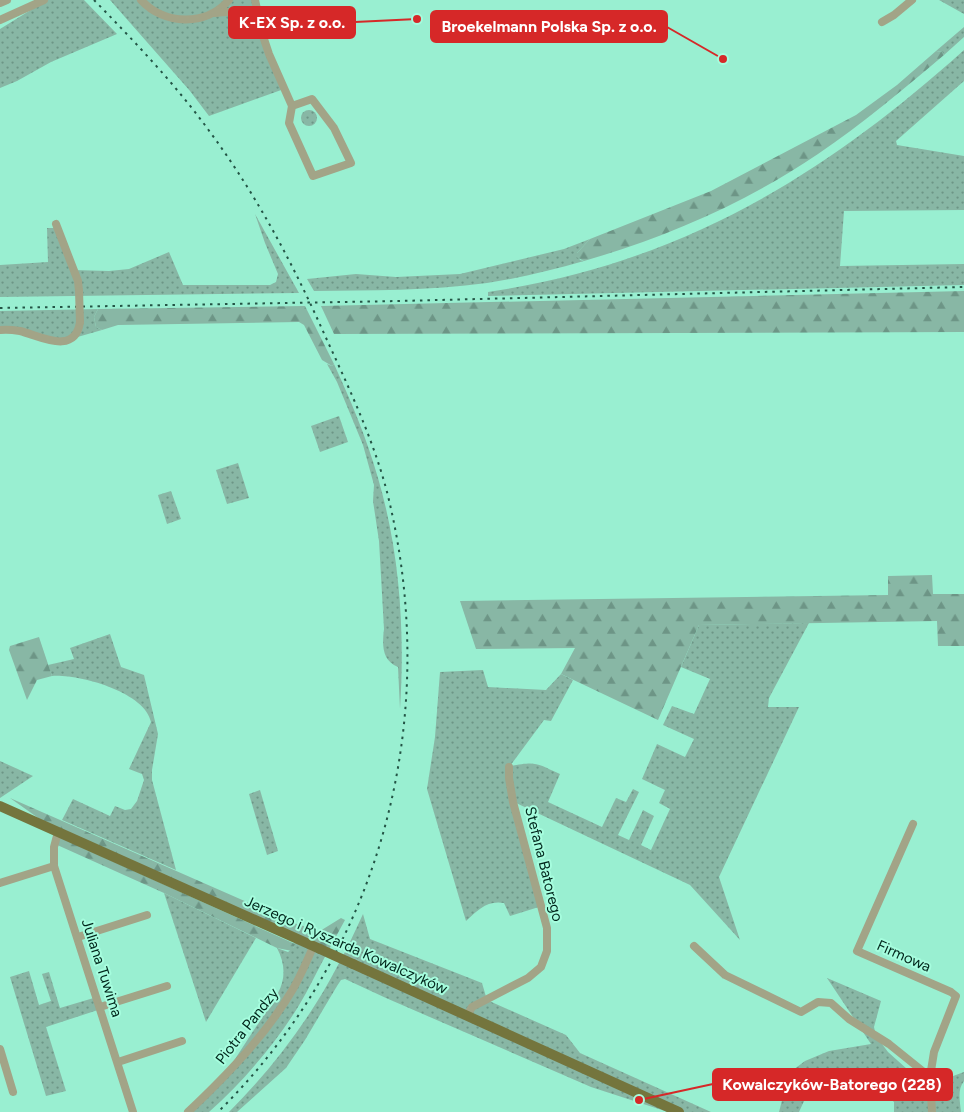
<svg xmlns="http://www.w3.org/2000/svg" width="964" height="1112" font-family="Figtree,sans-serif">
<style>
.grass{fill:url(#grass-dots)}
.forest{fill:url(#forest-firs)}
.lines{fill:none;stroke-linecap:round;stroke-linejoin:round}
.minor{stroke:#a2a487;stroke-width:8}
.major{stroke:#74753d;stroke-width:10}
.rail{stroke:#235445;stroke-width:2;stroke-dasharray:2.5 5;stroke-linecap:butt}
.minor-bridge{stroke:#a2a487;stroke-width:8}
.major-bridge{stroke:#74753d;stroke-width:10}
.labels{text-anchor:middle;dominant-baseline:central;stroke-width:4;stroke-linejoin:round;paint-order:stroke}
.street-label{font-size:15px;fill:#00261b;stroke:#a6fdde}
.leader{fill:none;stroke:#d62828;stroke-width:2}
.callout-dot{fill:#d62828;stroke:#a6fdde;stroke-width:2}
.callout{fill:#d62828;stroke:#d62828;stroke-width:2}
.callout-label{font-size:16px;text-anchor:middle;font-weight:bold;fill:#fff}
</style>
<defs>
<pattern id="grass-dots" width="8" height="8" patternUnits="userSpaceOnUse" patternTransform="scale(1.25)"><rect width="8" height="8" fill="#88b7a5"/><path d="M2 2h.1M6 6h.1" fill="none" stroke="#6d9586" stroke-width="1.8" stroke-linecap="round"/></pattern>
<pattern id="forest-firs" width="22" height="20" patternUnits="userSpaceOnUse" patternTransform="scale(1.25)"><rect width="22" height="20" fill="#88b7a5"/><path d="M5 1l3.5 6h-7zM16 11l3.5 6h-7z" fill="#6d9586"/></pattern>
</defs>
<rect width="100%" height="100%" fill="#99efd1"/>
<g class="grass">
<path d="M47,0H84L117,34L51,62L17,81L0,88V29Z"/>
<path d="M110,0H255L260,23L284,89L209,116L190,91Z"/>
<path d="M939,0H964V14Z"/>
<path d="M964,27V37L944,55L942,52L936,51Z"/>
<path d="M964,50V81L896,141L897,145L964,156V210L844,211L840,266L964,264V285L488,296V292C678,264 823,177 964,50Z"/>
<circle cx="309" cy="118" r="8"/>
<path d="M255,214L299,293L0,297V265L48,262L47,228H57L73,270L109,271L129,269L169,252L183,285H270L276,282L278,274L265,243Z"/>
<path d="M590,239L577,253L580,260L584,261C552,270 520,278 487,283C429,291 371,290 314,291L307,279L356,274L396,277L460,274L564,249Z"/>
<path d="M98,309L94,317L96,327L102,330L67,340L0,330V311Z"/>
<path d="M327,364L332,366L334,364C351,401 367,439 378,478C400,553 405,632 400,709L398,667C382,661 382,645 384,629L379,541L373,501L374,485L363,445L337,382Z"/>
<path d="M339,416L348,442L320,452L311,426Z"/>
<path d="M238,463L249,498L227,504L216,470Z"/>
<path d="M171,491L181,519L167,524L158,495Z"/>
<path d="M809,623L769,698L768,707H799L719,877L740,940L690,885L514,802L542,906L510,916L504,903C487,900 478,910 466,921L427,789L435,737L440,672L483,670L488,687L546,690L561,674L573,680L551,721L544,720L510,766C537,761 536,763 560,774L548,802L602,827L616,798L626,802L633,789L639,792L618,835L629,840L643,810L654,816L641,845L651,850L670,809L659,803L665,790L642,779L657,744L685,757L694,739L663,725L672,706L694,714L710,679L681,667L699,625Z"/>
<path d="M110,634L121,667L144,675L158,734L152,770V780L176,870L62,820L73,799L110,816L115,806L125,810L131,809L137,801L144,780L142,774L129,769L151,722C145,692 79,674 52,676L48,665L74,659L70,648Z"/>
<path d="M0,761L33,776L0,798Z"/>
<path d="M260,790L278,851L267,855L249,794Z"/>
<path d="M164,893L256,938L206,1022Z"/>
<path d="M363,914L370,939L482,983L487,1000L566,1035L580,1053L711,1112H668L591,1087L386,998L345,979L341,980L337,986L305,1040L286,1068L237,1112H229C272,1069 310,1019 338,965C347,949 355,931 363,914Z"/>
<path d="M295,938L327,953C317,971 309,989 298,1007C275,1044 242,1083 209,1112H188L224,1076L278,993C286,978 285,963 277,948L288,952L294,947Z"/>
<path d="M29,971L39,1005L51,1001L42,974L49,972L60,1008L97,997L101,1009L46,1027L66,1091L46,1096L10,977Z"/>
<path d="M827,978L881,1001L874,1027L876,1036L888,1052L907,1069L927,1086H936L945,1079L964,1072V1081C957,1090 960,1101 961,1112H894V1102L867,1074L826,1072L810,1088L799,1112H779L789,1073L805,1061L829,1051L871,1044Z"/>
</g>
<g class="forest">
<path d="M936,51L942,52L944,55C904,89 862,124 818,154C747,202 667,237 584,261L576,257L577,253L590,239L711,191L856,115L897,85Z"/>
<path d="M964,291V332L334,334L321,306Z"/>
<path d="M305,306L334,364L332,366L322,360L304,325L299,322L118,325L102,330L96,327L94,317L98,309Z"/>
<path d="M932,575L933,594H964V646H938L937,621L699,625L658,720L561,674L575,648L476,649L460,601L888,595V576Z"/>
<path d="M39,637L52,676L37,680L27,700L9,650L10,646Z"/>
<path d="M10,798L297,924L320,931L341,918L345,920L327,953L58,832Z"/>
<path d="M57,836L295,944L292,951L277,948L164,893L55,844Z"/>
</g>
<g class="lines">
<g class="minor">
<path d="M141,0C164,25 206,27 229,0"/>
<path d="M255,0L263,36L269,54L292,106L289,123L313,176L351,163L334,128L312,99L292,106"/>
<path d="M0,3L7,0"/>
<path d="M215,13C231,11 247,11 260,23"/>
<path d="M0,20L44,0"/>
<path d="M882,22L894,15L912,0"/>
<path d="M56,224L78,281L79,291"/>
<path d="M0,330C7,329 14,330 20,331C40,336 75,356 80,322"/>
<path d="M913,824L857,951L951,992L956,996L934,1052L930,1077L932,1112"/>
<path d="M58,832L54,847V866L133,1112"/>
<path d="M0,883L54,866"/>
<path d="M78,937L147,915"/>
<path d="M694,946L725,975L801,1012L818,1002L831,1003L849,1019L889,1044L930,1077"/>
<path d="M100,1007L167,986"/>
<path d="M467,1016L472,1007L528,978L541,967L547,951V928L513,802L509,778V767"/>
<path d="M0,1049L13,1092"/>
<path d="M118,1062L182,1041"/>
<path d="M188,1112C227,1075 266,1035 293,989C301,975 307,961 313,947"/>
</g>
<g class="major">
<path d="M0,806L320,949"/>
<path d="M353,964L679,1112"/>
</g>
<g class="rail">
<path d="M94,0C135,42 176,85 210,132C255,193 291,260 322,329C346,382 372,435 387,492C443,716 383,949 218,1112"/>
<path d="M0,308L399,301L964,287"/>
</g>
<path class="minor-bridge" d="M79,291L80,322"/>
<path class="major-bridge" d="M320,949L353,964"/>
</g>
<g class="labels">
<g class="street-label">
<text transform="translate(544 864) rotate(76)">Stefana Batorego</text>
<text transform="translate(346 945) rotate(24)">Jerzego i Ryszarda Kowalczyków</text>
<text transform="translate(904 956) rotate(24)">Firmowa</text>
<text transform="translate(102 968) rotate(72)">Juliana Tuwima</text>
<text transform="translate(247 1026) rotate(-52)">Piotra Pandzy</text>
</g>
</g>
<path class="leader" d="M417 19L355 22M723 59L667 27M639 1100L713 1084"/>
<g class="callout-dot">
<circle cx="417" cy="19" r="5"/>
<circle cx="723" cy="59" r="5"/>
<circle cx="639" cy="1100" r="5"/>
</g>
<g class="callout">
<rect x="229" y="7" width="126" height="31" rx="5"/>
<rect x="431" y="11" width="236" height="31" rx="5"/>
<rect x="713" y="1069" width="239" height="31" rx="5"/>
</g>
<g class="callout-label">
<text x="292" y="28">K-EX Sp. z o.o.</text>
<text x="549" y="32">Broekelmann Polska Sp. z o.o.</text>
<text x="832" y="1090">Kowalczyków-Batorego (228)</text>
</g>
</svg>
